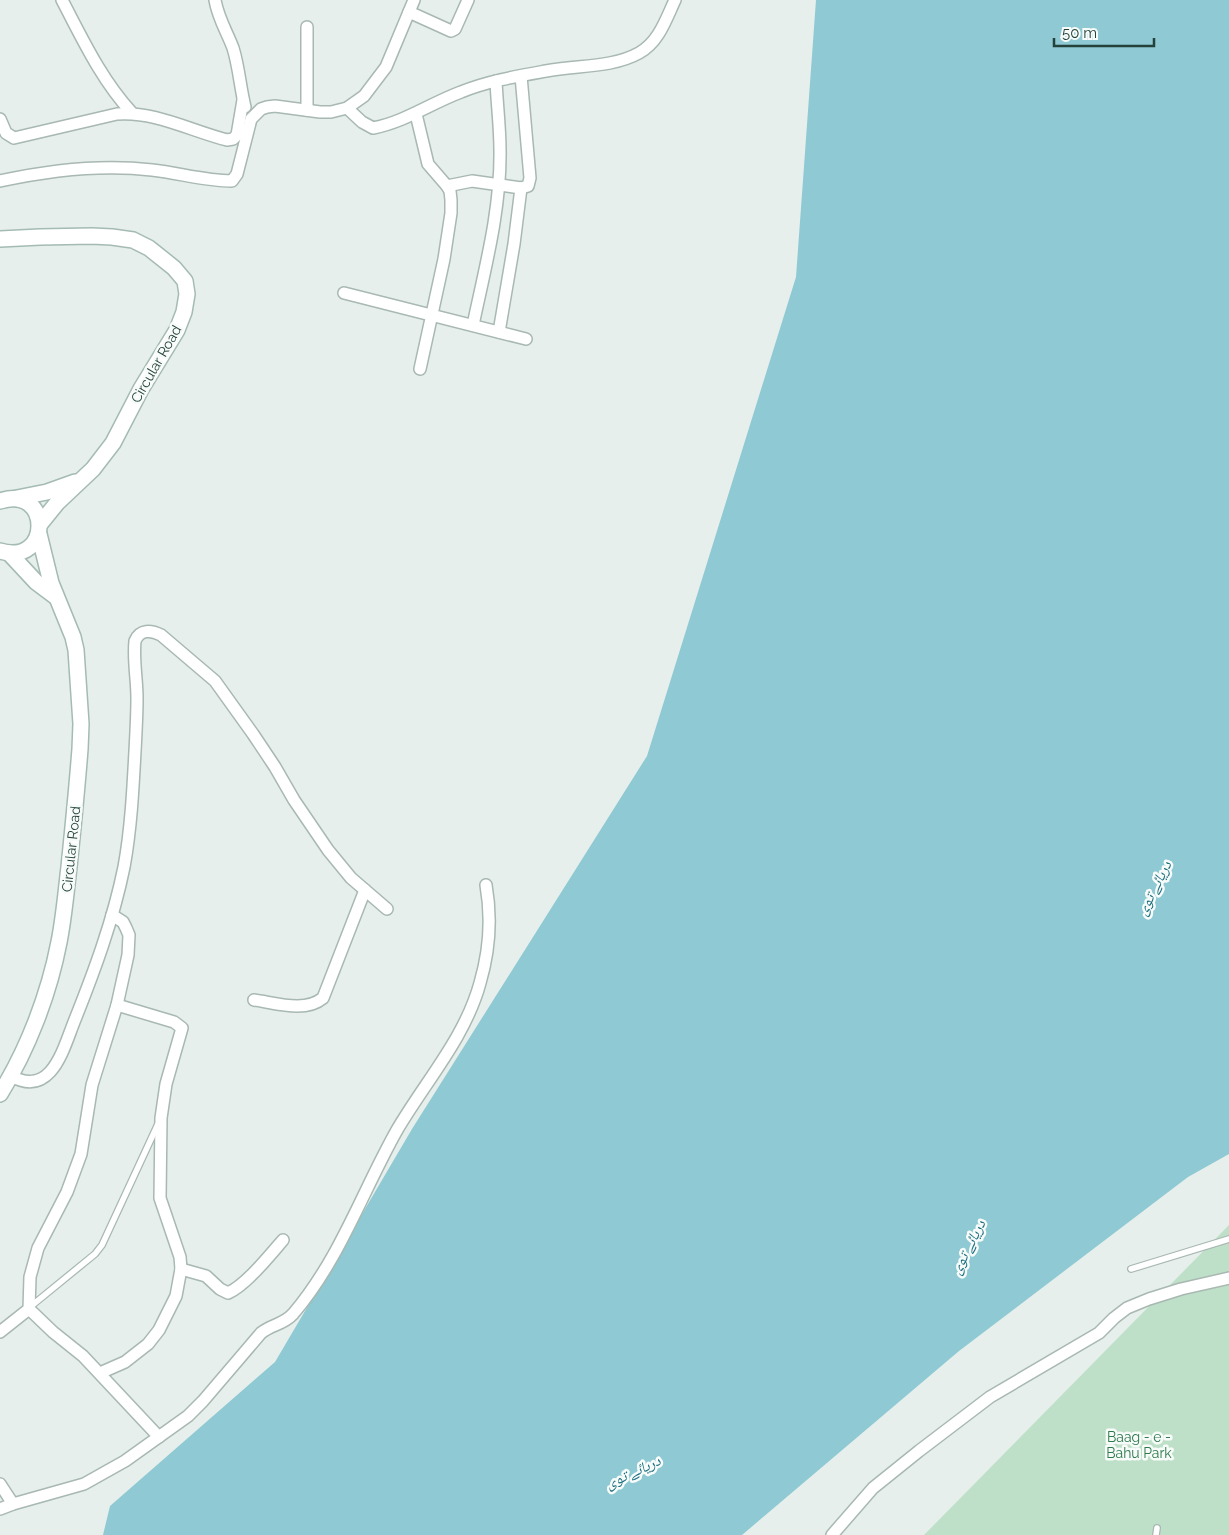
<svg xmlns="http://www.w3.org/2000/svg" width="1229" height="1535" font-family="Raleway,'Noto Naskh Arabic',sans-serif">
<style>
.green{fill:#bfe0c8}
.water{fill:#8ec9d4}
.lines{fill:none;stroke-linecap:round;stroke-linejoin:round}
.lane-casing{stroke:#a8b8b2;stroke-width:8}
.street-casing{stroke:#a8b8b2;stroke-width:14}
.secondary-casing{stroke:#a4bbb3;stroke-width:18}
.lane{stroke:#fff;stroke-width:5.5}
.street{stroke:#fff;stroke-width:11}
.secondary{stroke:#fff;stroke-width:15}
.labels{text-anchor:middle;dominant-baseline:central;stroke-width:5;stroke-linejoin:round;paint-order:stroke}
.street-label{font-size:14px;fill:#24423a;stroke:#f7fbf9}
.park-label{font-size:14px;fill:#2d7a4b;stroke:#f7fbf9}
.water-label{font-size:15px;font-style:italic;fill:#1c6f80;stroke:#f7fbf9}
</style>
<rect width="100%" height="100%" fill="#e6efeb"/>
<path class="green" d="M1229,1225V1535H924Z"/>
<path class="water" d="M816,0H1229V1154L1188,1177L959,1351L742,1535H103L110,1506L275,1362L412,1129L647,756L796,277Z"/>
<g class="lines">
<g class="lane-casing">
<g id="lane">
<path d="M1131,1269L1229,1239"/>
<path d="M30,1307L95,1254L102,1245L158,1124"/>
<path d="M1156,1535L1157,1528"/>
</g>
</g>
<g class="street-casing">
<g id="street">
<path d="M62,0C83,40 101,79 132,113"/>
<path d="M215,0C218,18 227,32 233,48C239,67 240,87 245,107"/>
<path d="M409,12L451,31L455,29L468,0"/>
<path d="M307,27V110"/>
<path d="M347,108L362,122L373,128C405,122 431,103 461,92C488,81 518,76 546,71C577,65 612,68 639,53C659,42 666,19 675,0"/>
<path d="M416,114L428,164L447,186L450,191L451,200V213L444,259L420,369"/>
<path d="M0,119L6,133L14,138L117,114C155,111 191,131 227,140L233,139L237,135L243,100"/>
<path d="M0,181C50,170 101,164 152,170C179,173 205,181 232,181L237,174L251,119L261,109L267,107L275,106L320,112H331L347,108L364,96L386,67L414,0"/>
<path d="M447,186L472,181L521,188L528,186L530,178L521,76"/>
<path d="M344,293L526,339"/>
<path d="M473,325C485,268 501,209 500,150C500,127 497,104 496,81"/>
<path d="M499,332L514,244L521,188"/>
<path d="M254,1000C276,1003 305,1013 323,998L365,890"/>
<path d="M11,1076C51,1098 63,1050 74,1022C94,972 113,921 124,867C131,829 133,789 135,751C136,733 137,715 137,698C137,679 133,660 135,641C140,629 151,630 161,635L215,681L253,734L275,767L294,800L328,850L351,878L387,909"/>
<path d="M181,1269L206,1276L220,1289L228,1293C246,1285 270,1255 283,1240"/>
<path d="M29,1309L53,1332L83,1356L159,1437"/>
<path d="M0,1332L29,1309L30,1277L38,1248L67,1192L81,1154L92,1085L117,1005L128,955L129,935L126,928L123,922L112,915"/>
<path d="M100,1373L125,1362L148,1344L159,1330L176,1296L181,1269L180,1257L160,1198L161,1118L166,1084L182,1028L174,1022L117,1005"/>
<path d="M0,1484L13,1504"/>
<path d="M0,1509L13,1504L84,1484L125,1461L188,1416L203,1401L261,1333C272,1324 283,1325 293,1314C340,1259 362,1192 397,1130C425,1082 465,1038 480,983C490,949 492,919 486,885"/>
<path d="M832,1535L873,1488L919,1451L990,1397L1099,1333L1114,1318L1127,1308L1149,1299L1181,1289L1229,1278"/>
</g>
</g>
<g class="secondary-casing">
<g id="secondary">
<path d="M0,239L40,237L92,236L112,237L133,240L149,248L174,268L185,281L187,294L184,312L177,330L141,389L113,443L93,469L57,503L40,524"/>
<path d="M17,498L47,492L75,482"/>
<path d="M0,501C52,484 52,567 0,551"/>
<path d="M9,553L36,582L56,597"/>
<path d="M0,1094C28,1049 49,994 59,942C64,917 66,892 69,867C73,828 77,788 80,749L81,724L76,650L73,637L51,583L39,534"/>
</g>
</g>
<use href="#lane" class="lane"/>
<use href="#street" class="street"/>
<use href="#secondary" class="secondary"/>
</g>
<g class="labels">
<g class="street-label">
<text transform="translate(156 364) rotate(-60)">Circular Road</text>
<text transform="translate(71 849) rotate(-84)">Circular Road</text>
</g>
<g class="park-label">
<text x="1139" y="1437">Baag - e -<tspan x="1139" dy="16">Bahu Park</tspan></text>
</g>
<g class="water-label">
<text transform="translate(1154 888) rotate(-63)">دریائے توی</text>
<text transform="translate(968 1247) rotate(-63)">دریائے توی</text>
<text transform="translate(633 1472) rotate(-25)">دریائے توی</text>
</g>
</g>
<path d="M1054 38v8h100v-8" fill="none" stroke="#24423a" stroke-width="2.5"/>
<text x="1062" y="38" font-size="15" fill="#24423a" stroke="#f7fbf9" stroke-width="4" paint-order="stroke">50 m</text>
</svg>
